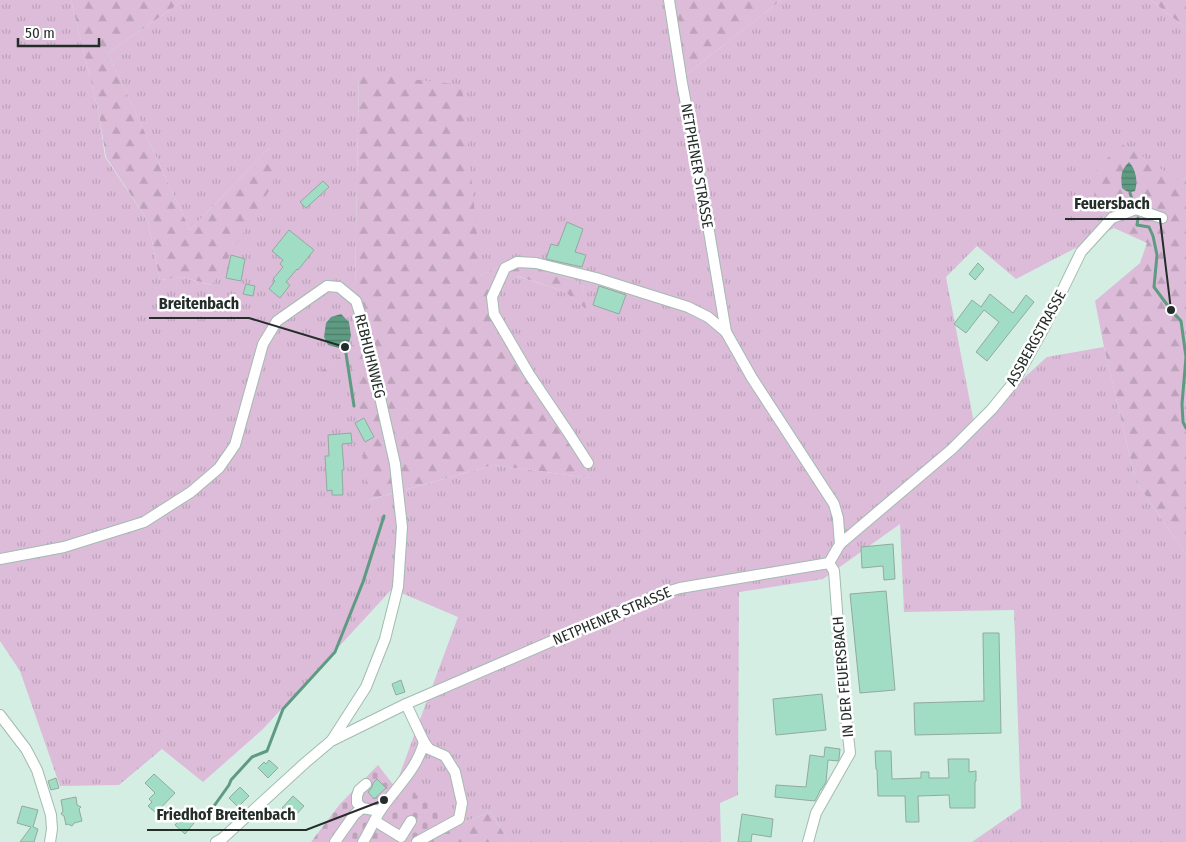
<svg xmlns="http://www.w3.org/2000/svg" width="1186" height="842" font-family="'Fira Sans Condensed',sans-serif">
<style>
.grass{fill:url(#grass-tufts);fill-rule:evenodd}
.forest{fill:url(#forest-firs)}
.cemetery{fill:url(#cemetery-stones)}
.water{fill:url(#water-rules)}
.lines{fill:none;stroke-linecap:round;stroke-linejoin:round}
.stream{stroke:#5f9a82;stroke-width:3}
.building{fill:#a1ddc4;stroke:#91aa9f}
.minor-casing{stroke:#a3bbb0;stroke-width:12}
.minor{stroke:#fff;stroke-width:10}
.labels{text-anchor:middle;dominant-baseline:central;stroke-width:5;stroke-linejoin:round;paint-order:stroke}
.street-label{font-size:15px;fill:#242d29;stroke:#fff}
.leader{fill:none;stroke:#242d29;stroke-width:2}
.callout-dot{fill:#242d29;stroke:#fff;stroke-width:2}
.callout-label{font-size:16px;text-anchor:middle;font-weight:bold;fill:#242d29;stroke:#fff;stroke-width:5;stroke-linejoin:round;paint-order:stroke}
</style>
<defs>
<pattern id="grass-tufts" width="24" height="20" patternUnits="userSpaceOnUse" patternTransform="scale(1.25)"><rect width="24" height="20" fill="#dcbcd9"/><path d="M3 7l-1-3M5 7V3M7 7l1-3M15 17l-1-3M17 17v-4M19 17l1-3" fill="none" stroke="#bda2ba"/></pattern>
<pattern id="forest-firs" width="22" height="20" patternUnits="userSpaceOnUse" patternTransform="scale(1.25)"><rect width="22" height="20" fill="#dcbcd9"/><path d="M5 1l3.5 6h-7zM16 11l3.5 6h-7z" fill="#bda2ba"/></pattern>
<pattern id="cemetery-stones" width="16" height="16" patternUnits="userSpaceOnUse" patternTransform="scale(1.25)"><rect width="16" height="16" fill="#dcbcd9"/><path d="M2 7V4a2 2 0 0 1 4 0v3zM10 15v-3a2 2 0 0 1 4 0v3z" fill="#bda2ba"/></pattern>
<pattern id="water-rules" width="6" height="5" patternUnits="userSpaceOnUse" patternTransform="scale(1.25)"><rect width="6" height="5" fill="#5f9a82"/><path d="M0 2.5h6" fill="none" stroke="#4e7e6a"/></pattern>
</defs>
<rect width="100%" height="100%" fill="#d4eee3"/>
<path class="grass" d="M0,0H71L99,114L105,157L148,221L160,280L182,277L211,285L270,147L190,230L108,53L184,0H666L683,77L781,0H1151L1186,28V178L1179,181L1094,199L1114,228L1016,279L977,246L946,277L974,423L1047,357L1104,347L1136,482L1186,554V842H972L1021,808L1014,610L904,612L900,524L823,579L739,592L738,795L720,803L721,842H509L491,812L456,825L401,795L395,787L458,617L392,589L263,729L203,782L162,749L119,785L60,786L20,671L0,641ZM359,73L481,275L516,258L583,284L585,308L564,291L516,276L489,301L590,478L493,465L369,500L354,366L321,372L354,344Z"/>
<g class="forest">
<path d="M71,0H184L108,53L190,230L270,147L273,184L212,285L182,277L160,280L148,221L106,157L99,114Z"/>
<path d="M666,0H781L683,77Z"/>
<path d="M1151,0H1186V28Z"/>
<path d="M359,73L462,85L481,275L516,258L583,284L586,309L564,291L517,276L489,301L590,478L493,465L368,500L354,367L319,373L354,344Z"/>
<path d="M1124,144L1179,181L1186,178V554L1136,482L1104,347L1095,301L1140,263L1147,243L1114,228L1094,199L1096,168Z"/>
<path d="M491,812L509,842H428L456,825Z"/>
</g>
<path class="cemetery" d="M378,765L401,795L410,790L456,825L410,842H311L340,804Z"/>
<g class="water">
<path d="M1129,162C1136,169 1138,182 1135,191C1129,193 1127,192 1122,188C1121,176 1120,171 1129,162Z"/>
<path d="M341,314L349,322L351,336L348,346L339,348L328,345L324,337L326,323L331,317Z"/>
</g>
<g class="lines">
<g class="stream">
<path d="M1130,193L1133,202"/>
<path d="M1138,218L1137,225L1149,227L1153,236L1157,255L1154,287L1171,310L1181,321L1186,357L1182,404L1183,422L1186,428"/>
<path d="M345,347L354,406"/>
<path d="M204,820L229,785L231,780L252,757L267,751L283,709L335,652L363,582L384,516"/>
</g>
</g>
<g class="building">
<path d="M323,181L329,187L306,208L300,202Z"/>
<path d="M567,222L583,229L575,252L586,255L582,267L546,259L551,244L558,246Z"/>
<path d="M289,230L314,250L298,270L297,269L286,282L290,285L280,298L269,289L275,281L273,279L283,267L280,264L283,260L272,251Z"/>
<path d="M231,255L245,259L241,281L226,278Z"/>
<path d="M978,263L984,269L975,280L969,274Z"/>
<path d="M246,284L255,286L253,296L243,294Z"/>
<path d="M599,286L626,295L619,314L593,305Z"/>
<path d="M990,294L1013,313L1026,295L1034,302L987,361L976,352L999,322L984,310L966,333L954,324L972,300L981,307Z"/>
<path d="M364,418L374,437L365,442L355,423Z"/>
<path d="M351,433L352,443L342,444L344,470H342L343,495H332V490L327,491L325,456H329L328,435Z"/>
<path d="M893,544L895,579L884,580L883,566L862,568L861,547Z"/>
<path d="M886,591L895,690L860,693L850,594Z"/>
<path d="M983,633H999L1001,733L915,735L914,703L984,701Z"/>
<path d="M401,680L405,692L396,695L392,684Z"/>
<path d="M822,694L826,730L776,735L773,699Z"/>
<path d="M825,747L840,749L839,759L838,761L828,760L826,782L821,790H820L819,793L815,801L775,797L776,785L806,787L810,755L824,757Z"/>
<path d="M875,751H891L892,779L921,778V772H929V778H949L948,759H969V772L976,771V781L975,782V808H950L949,795L918,796L919,822H906L905,796H878L877,769H876Z"/>
<path d="M269,760L278,768L268,778L258,768L264,762L266,764Z"/>
<path d="M154,774L175,793L156,813L148,806L152,802L149,799L155,793L145,783Z"/>
<path d="M56,778L59,788L51,790L48,781Z"/>
<path d="M377,779L386,788L374,799L368,792L372,787L373,783Z"/>
<path d="M240,787L249,796L238,807L229,798Z"/>
<path d="M293,796L304,806L293,818L282,808Z"/>
<path d="M76,797L77,805L81,807L79,809L82,821L74,823L72,826L68,824L66,825L64,816L61,814L63,811L61,800Z"/>
<path d="M22,806L38,810L33,827L38,829L34,842H20L31,827L17,823Z"/>
<path d="M188,809L198,818L185,834L175,825Z"/>
<path d="M742,814L773,819L771,837L752,834L751,842H738Z"/>
</g>
<g class="lines">
<g class="minor-casing">
<g id="minor">
<path d="M588,463L568,432L529,374L494,314L492,297L505,268L517,262L536,263L596,278L688,307L708,317L726,332"/>
<path d="M840,544L952,449L992,409L1014,382L1045,326L1081,252L1112,218L1136,209L1162,218"/>
<path d="M0,559L64,547L144,522L191,492L219,468L235,445L263,344L277,321L327,286L339,287L356,301L364,326L395,464L402,527L398,587L385,639L366,687L332,740"/>
<path d="M406,704L424,742L429,749L445,756L455,772L462,803L459,819L417,842"/>
<path d="M0,715L26,749L37,770L51,815L52,829L50,842"/>
<path d="M366,784L359,790L357,796V803L362,808L380,811"/>
<path d="M375,821L401,837L411,821"/>
<path d="M216,842L223,838L305,763L331,741L406,704L663,593L680,588L829,563L840,544L838,518L834,504L752,378L726,332L701,184L682,83L669,0"/>
<path d="M335,842L354,815L362,808"/>
<path d="M363,842C369,832 374,821 380,811C395,788 417,770 424,742"/>
<path d="M808,842L816,813L850,753L843,690L834,571L829,563"/>
</g>
</g>
<use href="#minor" class="minor"/>
</g>
<g class="labels">
<g class="street-label">
<text transform="translate(697 166) rotate(80)">NETPHENER STRASSE</text>
<text transform="translate(1036 338) rotate(-61)">ASSBERGSTRASSE</text>
<text transform="translate(370 356) rotate(76)">REBHUHNWEG</text>
<text transform="translate(612 616) rotate(-23)">NETPHENER STRASSE</text>
<text transform="translate(843 677) rotate(-95)">IN DER FEUERSBACH</text>
</g>
</g>
<path class="leader" d="M1171 310L1160 219H1065M345 347L249 318H149M384 800L306 830H147"/>
<g class="callout-dot">
<circle cx="1171" cy="310" r="5"/>
<circle cx="345" cy="347" r="5"/>
<circle cx="384" cy="800" r="5"/>
</g>
<g class="callout-label">
<text x="1112" y="209">Feuersbach</text>
<text x="199" y="309">Breitenbach</text>
<text x="226" y="820">Friedhof Breitenbach</text>
</g>
<path d="M18 38v8h81v-8" fill="none" stroke="#242d29" stroke-width="2.5"/>
<text x="25" y="38" font-size="15" fill="#242d29" stroke="#ffffff" stroke-width="4" paint-order="stroke">50 m</text>
</svg>
